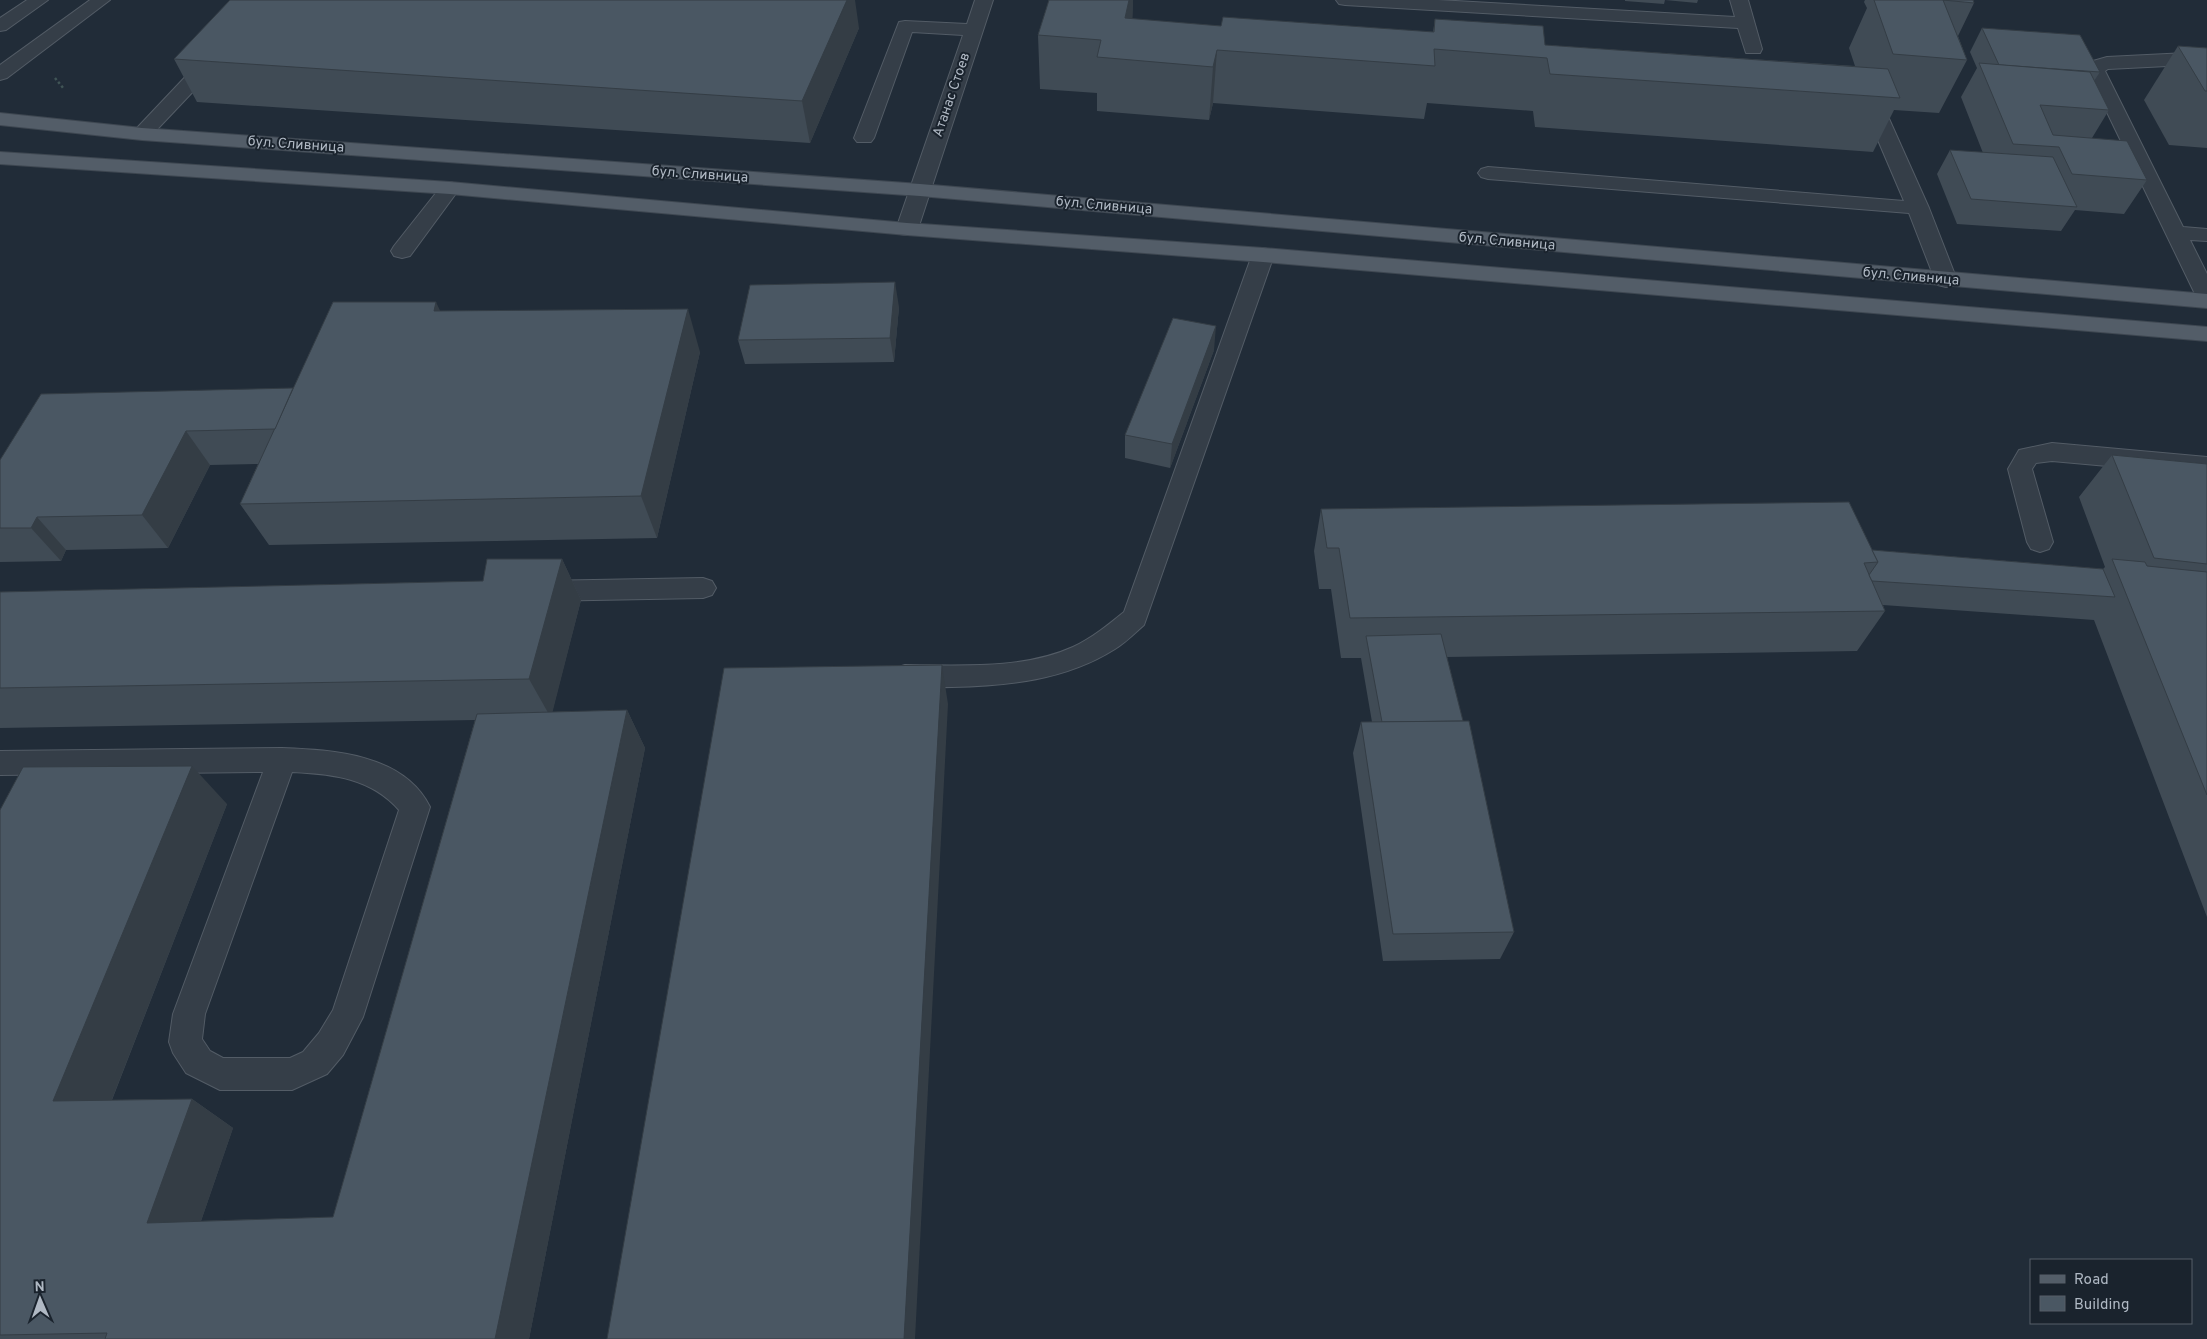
<svg xmlns="http://www.w3.org/2000/svg" width="2207" height="1339" font-family="Overpass,sans-serif">
<style>
.lines{fill:none;stroke-linecap:round;stroke-linejoin:round}
.minor-casing{stroke:#535c66;stroke-width:2}
.major-casing{stroke:#3e4751;stroke-width:2}
.path{stroke:#415556;stroke-width:2.5;stroke-dasharray:2.5 2.5;stroke-linecap:butt}
.minor{fill:#353e48;fill-rule:evenodd}
.major{fill:#535d68;fill-rule:evenodd}
.wall{fill:#404b55}
.shaded-wall{fill:#343d45}
.building{fill:#4a5763;stroke:#343d45}
.labels{text-anchor:middle;dominant-baseline:central;stroke-width:4;stroke-linejoin:round;paint-order:stroke}
.far-street-label{font-size:14px;fill:#b0b9c4;stroke:#1a232d}
</style>
<rect width="100%" height="100%" fill="#212c38"/>
<g class="lines">
<g class="minor-casing">
<g id="minor">
<path d="M27,0H48L6,30L0,31V18Z"/>
<path d="M90,0H110L7,78L0,80V65Z"/>
<path d="M975,0H993L918,229L914,234L907,235L900,234L896,229L963,35L912,32L874,138L871,142H857L854,138L899,22L905,21L967,24Z"/>
<path d="M1336,0H1438L1735,17L1730,0H1748L1762,49L1760,53H1746L1738,28L1345,5L1339,4Z"/>
<path d="M2207,52V64L2108,69L2105,71L2183,227L2207,229V241L2190,240L2207,274V303L2199,301L2196,296L2087,71L2093,61L2107,57Z"/>
<path d="M213,53L220,55L222,59L220,63L149,138H135L132,134L135,130L206,55Z"/>
<path d="M1876,106L1883,108L1886,112L1929,208L1957,280L1954,285L1946,287L1938,285L1935,280L1909,213L1488,179L1481,177L1478,173L1481,169L1488,167L1904,201L1866,112L1869,108Z"/>
<path d="M450,182L457,184L460,188L410,256L402,258L394,256L391,251L394,246L443,184Z"/>
<path d="M1263,248L1271,250L1274,255L1144,625C1135,633 1125,643 1115,649C1066,680 1008,686 952,687C934,687 913,690 895,684L891,676L895,668L905,665C959,665 1022,670 1073,647C1092,638 1108,625 1124,612L1252,255L1255,250Z"/>
<path d="M2052,443L2207,457V475L2052,461L2036,463L2032,469L2053,542L2049,549L2040,552L2031,549L2027,542L2008,469L2019,450Z"/>
<path d="M703,578L712,581L716,588L712,595L703,598L539,601L530,598L526,591L530,584L539,581Z"/>
<path d="M282,748C333,750 404,754 430,807L363,1017L343,1055L327,1074L292,1090H220L186,1073L173,1053L169,1042L173,1014L263,772L0,775V751ZM292,772C333,774 371,778 399,810L333,1010L319,1033L303,1052L290,1058H223L210,1051L202,1039L205,1014Z"/>
</g>
</g>
<g class="major-casing">
<g id="major">
<path d="M0,113L142,128L920,184L2207,294V308L920,196L142,140L0,125Z"/>
<path d="M0,152L450,182L907,223L1263,248L2207,327V341L1263,262L907,235L450,194L0,164Z"/>
</g>
</g>
<path class="path" d="M55,78L64,89"/>
<use href="#minor" class="minor"/>
<use href="#major" class="major"/>
</g>
<g class="wall">
<path d="M1049,0H1133L1132,19L1221,26L1433,32L1435,19L1545,45L1855,66L1849,48L1867,8L1864,2L1865,0H1973L1974,3L1958,36L1967,60L1939,113L1894,110L1873,152L1535,127L1533,111L1427,103L1424,119L1213,103L1209,120L1097,111V93L1040,89L1038,35Z"/>
<path d="M1625,0H1698L1697,3L1665,0L1664,4L1625,1Z"/>
<path d="M859,28L810,143L197,102L174,59Z"/>
<path d="M1982,28L2100,72L2094,81L2109,110L2092,138L2147,180L2124,214L2075,210L2061,231L1957,224L1937,174L1950,150L1983,153L1961,97L1977,68L1970,52Z"/>
<path d="M2178,46L2207,48V148L2169,145L2144,100Z"/>
<path d="M899,307L894,362L745,364L738,340Z"/>
<path d="M440,311L700,352L657,538L269,545L240,504L258,464L210,465L168,548L66,550L61,561L0,562V460L293,388Z"/>
<path d="M1214,350L1170,468L1125,458V435Z"/>
<path d="M2112,455L2207,464V917L2094,620L1883,605L1885,611L1857,651L1447,657L1514,932L1500,959L1383,961L1353,753L1361,722H1372L1361,658H1341L1331,589H1319L1314,551L1321,509L1872,550L2103,569L2105,567L2079,497Z"/>
<path d="M562,559L581,600L552,712L627,710L645,748L529,1339H0V810L227,804L112,1100L192,1099L233,1128L201,1221L333,1217L475,720L0,728V592L483,581Z"/>
</g>
<g class="shaded-wall">
<path d="M847,0H855L859,28L810,143L802,101Z"/>
<path d="M1129,0H1133L1132,38L1125,18Z"/>
<path d="M1217,50L1213,103L1209,120L1213,67Z"/>
<path d="M895,282L899,307L894,362L890,338Z"/>
<path d="M436,302L456,345L434,311Z"/>
<path d="M688,309L700,352L657,538L641,496Z"/>
<path d="M1216,326L1214,350L1170,468L1172,444Z"/>
<path d="M186,431L210,465L168,548L142,515Z"/>
<path d="M37,517L66,550L61,561L31,528Z"/>
<path d="M562,559L581,600L551,718L529,679Z"/>
<path d="M942,665L948,704L915,1339H904Z"/>
<path d="M627,710L645,748L529,1339H495Z"/>
<path d="M192,766L227,804L100,1130L53,1101Z"/>
<path d="M192,1099L233,1128L192,1247L147,1223Z"/>
</g>
<g class="building">
<path d="M230,0H847L802,101L174,59Z"/>
<path d="M1049,0H1129L1125,18L1221,26L1223,17L1434,32L1435,19L1543,26L1545,45L1888,69L1900,98L1550,74L1547,58L1434,49L1435,66L1217,50L1213,67L1097,57L1101,40L1038,35Z"/>
<path d="M1874,0H1973L1974,3L1943,0L1967,60L1893,54Z"/>
<path d="M1982,28L2080,35L2100,72L1999,65Z"/>
<path d="M2178,46L2207,48V91H2205Z"/>
<path d="M1979,63L2090,72L2109,110L2040,105L2053,135L2127,141L2147,180L2072,174L2059,147L2013,144Z"/>
<path d="M1950,150L2053,157L2077,207L1971,199Z"/>
<path d="M895,282L890,338L738,340L750,285Z"/>
<path d="M333,302H436L434,311L688,309L641,496L240,504Z"/>
<path d="M1173,318L1216,326L1172,444L1125,435Z"/>
<path d="M293,388L275,429L186,431L142,515L37,517L31,528H0V460L41,394Z"/>
<path d="M2112,455L2207,464V564L2154,558Z"/>
<path d="M1849,502L1878,562L1864,563L1885,611L1350,618L1339,548H1327L1321,509Z"/>
<path d="M1872,550L2103,569L2115,597L1872,581L1869,575L1878,562Z"/>
<path d="M487,559H562L529,679L0,688V592L483,581Z"/>
<path d="M2112,559L2145,562L2147,566L2207,572V795Z"/>
<path d="M1441,634L1463,721L1382,722L1366,636Z"/>
<path d="M942,665L904,1339H607L724,668Z"/>
<path d="M627,710L495,1339H105L107,1333L0,1335V810L23,767L192,766L53,1101L192,1099L147,1223L333,1217L477,714Z"/>
<path d="M1469,721L1514,932L1393,934L1361,722Z"/>
</g>
<g class="labels">
<g class="far-street-label">
<text transform="translate(952 95) rotate(-71)">Атанас Стоев</text>
<text transform="translate(296 145) rotate(4)">бул. Сливница</text>
<text transform="translate(700 175) rotate(4)">бул. Сливница</text>
<text transform="translate(1104 206) rotate(5)">бул. Сливница</text>
<text transform="translate(1507 242) rotate(5)">бул. Сливница</text>
<text transform="translate(1911 277) rotate(5)">бул. Сливница</text>
</g>
</g>
<rect x="2030" y="1259" width="162" height="65" fill="#1a232d" stroke="#565f69"/>
<rect x="2040" y="1275" width="25" height="8" fill="#535d68" stroke="#565f69"/>
<text x="2074" y="1284" font-size="15" fill="#b0b9c4">Road</text>
<rect x="2040" y="1296" width="25" height="15" fill="#4a5763" stroke="#565f69"/>
<text x="2074" y="1309" font-size="15" fill="#b0b9c4">Building</text>
<g transform="translate(40 1299) rotate(358)" stroke="#1a232d" stroke-width="4" paint-order="stroke">
<path d="M0-4L9 19L0 12L-9 19Z" fill="#b0b9c4"/>
<text y="-8" font-size="14" font-weight="bold" text-anchor="middle" fill="#b0b9c4">N</text>
</g>
</svg>
